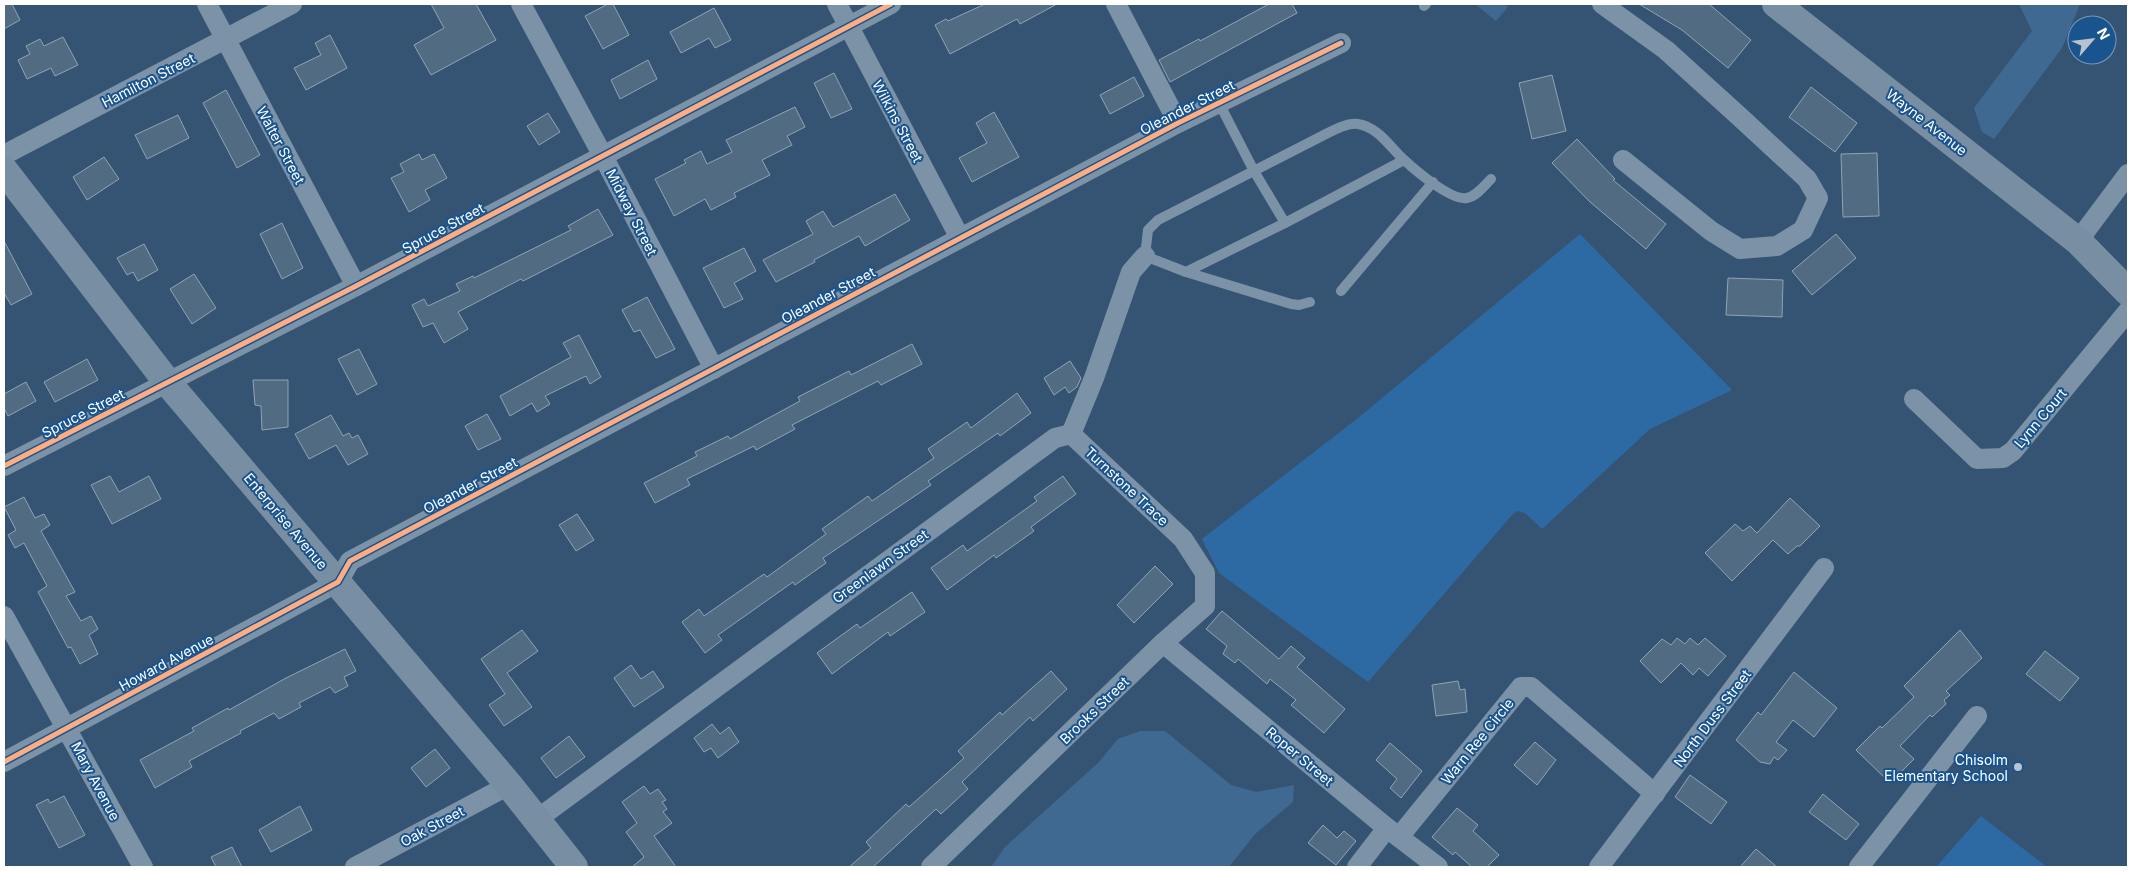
<svg xmlns="http://www.w3.org/2000/svg" width="2132" height="871" font-family="Inter,sans-serif">
<style>
.green{fill:#2d6aa4}
.water{fill:#406992}
.building{fill:#516b83;stroke:#91a3b5}
.lines{fill:none;stroke-linecap:round;stroke-linejoin:round}
.lane{stroke:#7c92a7;stroke-width:10}
.street{stroke:#7c92a7;stroke-width:20}
.secondary{stroke:#788ea3;stroke-width:28}
.cycleway-casing{stroke:#1a548e;stroke-width:8}
.cycleway{stroke:#ffac80;stroke-width:5}
.poi-dot{fill:#b8c3ce;stroke:#1a548e;stroke-width:2}
.labels{text-anchor:middle;dominant-baseline:central;stroke-width:4;stroke-linejoin:round;paint-order:stroke}
.street-label{font-size:14px;fill:#fff;stroke:#1a548e}
.poi-label{font-size:14px;fill:#fff;stroke:#1a548e;text-anchor:end}
</style>
<rect width="100%" height="100%" fill="#355473"/>
<g class="green">
<path d="M1580,234L1732,390L1650,429L1542,529L1525,513L1517,511L1512,515L1368,682L1219,573L1202,539L1358,418Z"/>
<path d="M1981,816L2047,867H1936Z"/>
</g>
<g class="water">
<path d="M1475,4H1505L1508,7L1496,21Z"/>
<path d="M2019,4H2080L2062,48L1994,139L1982,132L1974,108L2032,31Z"/>
<path d="M1140,731H1165L1231,785L1256,792L1294,785L1293,802L1255,834L1229,867H991L1005,847L1098,763L1118,739Z"/>
</g>
<g class="building">
<path d="M4,4H12L20,20L4,29Z"/>
<path d="M431,4H476L496,40L431,75L414,45L444,28Z"/>
<path d="M608,4H613L629,35L603,49L585,16Z"/>
<path d="M985,4H1057L1020,24L1017,19L950,54L935,25L946,19L948,21Z"/>
<path d="M1269,4H1292L1297,13L1170,82L1159,60L1199,39L1200,41Z"/>
<path d="M1639,4H1709L1751,40L1728,68L1682,30Z"/>
<path d="M714,8L731,40L715,48L709,38L681,53L670,32Z"/>
<path d="M330,35L347,68L306,90L294,68L321,55L315,43Z"/>
<path d="M63,37L78,65L55,76L51,68L27,79L18,60L30,54L26,46L40,39L44,46Z"/>
<path d="M648,60L657,79L620,99L611,80Z"/>
<path d="M834,73L852,109L831,118L814,83Z"/>
<path d="M1552,75L1566,131L1532,139L1519,83Z"/>
<path d="M1134,77L1144,96L1110,114L1100,95Z"/>
<path d="M1811,87L1857,123L1835,152L1789,117Z"/>
<path d="M226,90L260,155L237,168L203,103Z"/>
<path d="M795,107L805,127L787,136L792,145L762,160L770,175L734,193L736,197L711,210L705,199L674,216L655,179L686,163L684,160L701,151L707,164L732,152L726,140Z"/>
<path d="M994,112L1019,157L972,182L959,158L987,143L976,123Z"/>
<path d="M548,113L560,132L539,145L527,126Z"/>
<path d="M178,115L189,138L147,159L135,135Z"/>
<path d="M1577,139L1615,179L1613,180L1666,224L1646,249L1590,202L1552,163Z"/>
<path d="M1877,153L1879,216L1843,217L1841,154Z"/>
<path d="M419,154L422,160L434,154L447,178L425,190L430,200L409,212L391,178L404,172L400,164Z"/>
<path d="M104,157L119,179L87,200L73,177Z"/>
<path d="M895,194L910,220L865,246L859,236L814,260L815,262L776,282L763,260L813,234L806,221L823,211L833,227Z"/>
<path d="M598,209L613,235L523,281L521,279L458,312L468,329L444,343L433,323L423,327L412,305L424,299L428,306L460,291L456,284L473,276L474,278L571,230L568,226Z"/>
<path d="M282,223L303,268L282,279L260,234Z"/>
<path d="M1836,234L1856,258L1812,295L1792,271Z"/>
<path d="M4,241L32,294L11,305L4,293Z"/>
<path d="M144,244L158,270L138,281L133,272L127,275L117,258Z"/>
<path d="M744,248L756,271L734,283L743,299L724,308L703,268Z"/>
<path d="M194,274L216,308L192,324L170,289Z"/>
<path d="M1728,278L1783,280L1782,317L1726,315Z"/>
<path d="M647,297L675,349L656,358L640,330L634,332L622,310Z"/>
<path d="M579,335L601,377L590,384L586,376L545,396L550,404L537,412L532,403L510,416L500,396L571,357L563,343Z"/>
<path d="M912,344L922,364L881,385L878,381L792,425L795,429L756,450L754,446L687,479L690,485L655,503L644,483L697,456L695,452L728,436L730,439L800,401L798,397L849,371L851,375Z"/>
<path d="M359,349L377,384L357,395L338,359Z"/>
<path d="M87,359L98,380L55,402L44,382Z"/>
<path d="M1070,361L1081,378L1077,387L1069,393L1065,387L1054,395L1044,378Z"/>
<path d="M253,380H288V427L262,430L261,406L255,405Z"/>
<path d="M26,382L36,401L8,416L4,408V394Z"/>
<path d="M1017,393L1031,413L1000,436L998,433L928,481L931,485L823,558L826,563L795,585L793,582L718,635L722,640L705,653L682,622L699,609L704,616L764,574L767,577L826,534L822,529L868,496L872,501L934,458L928,449L967,422L971,428Z"/>
<path d="M487,414L501,439L478,450L465,426Z"/>
<path d="M331,415L343,436L349,433L352,438L358,435L368,454L348,465L336,445L309,459L295,434Z"/>
<path d="M110,476L119,492L149,476L161,499L112,524L91,485Z"/>
<path d="M1063,476L1076,494L1031,527L1034,531L996,558L994,555L947,590L931,568L963,545L967,551L1037,501L1034,497Z"/>
<path d="M24,497L35,518L44,514L50,525L41,531L75,592L66,596L81,621L91,616L98,629L89,635L98,654L80,664L71,647L68,648L38,592L47,586L24,543L15,548L8,535L16,530L4,507Z"/>
<path d="M1790,498L1820,526L1800,546H1797L1788,554L1773,540L1732,581L1705,553L1735,524L1743,531L1750,526L1757,533Z"/>
<path d="M577,514L594,540L576,551L559,525Z"/>
<path d="M1155,566L1173,584L1134,623L1117,605Z"/>
<path d="M912,592L925,612L890,636L888,632L832,674L817,653L857,624L860,628Z"/>
<path d="M1222,611L1279,659L1291,646L1305,658L1297,667L1345,709L1324,733L1291,705L1296,700L1270,679L1267,684L1238,659L1235,663L1223,654L1227,646L1206,629Z"/>
<path d="M522,630L538,651L507,673L532,707L504,726L489,705L505,694L481,659Z"/>
<path d="M1960,630L1982,658L1946,691L1950,695L1944,700L1946,704L1932,717L1930,715L1900,746L1914,759L1890,783L1856,750L1880,726L1882,728L1914,697L1904,686Z"/>
<path d="M1677,638L1685,644L1690,638L1698,645L1705,638L1726,656L1708,676L1699,668L1693,675L1681,663L1661,683L1640,661L1662,639L1671,645Z"/>
<path d="M345,649L356,671L344,677L348,686L335,693L330,687L299,703L301,707L279,719L274,713L240,731L241,733L189,761L192,767L155,788L140,760L194,731L192,728L228,708L229,710L286,678Z"/>
<path d="M2045,651L2079,678L2060,701L2026,674Z"/>
<path d="M631,665L641,679L653,671L664,687L634,707L614,678Z"/>
<path d="M1051,671L1067,689L1033,721L1030,717L962,782L968,789L941,814L936,809L873,867H849L871,848L866,842L906,804L909,807L964,758L958,751L1000,712L1002,715Z"/>
<path d="M1794,672L1837,708L1814,737L1793,720L1776,742L1787,750L1778,760L1774,757L1770,764L1760,762L1736,740L1758,712L1761,715Z"/>
<path d="M1458,681L1460,690L1465,689L1467,712L1436,716L1432,685Z"/>
<path d="M712,724L720,734L729,727L739,742L718,758L711,748L704,752L694,738Z"/>
<path d="M569,736L585,757L556,778L541,758Z"/>
<path d="M1535,742L1556,760L1537,785L1514,765Z"/>
<path d="M1390,743L1422,771L1401,798L1390,788L1397,779L1376,760Z"/>
<path d="M435,749L450,768L426,787L411,768Z"/>
<path d="M1690,775L1727,802L1711,824L1675,797Z"/>
<path d="M644,786L650,794L658,789L666,800L662,802L667,809L663,812L672,823L654,836L676,867H632L644,857L626,832L637,823L622,802Z"/>
<path d="M1823,794L1859,824L1846,840L1809,812Z"/>
<path d="M64,796L85,835L59,848L36,805L48,799L50,803Z"/>
<path d="M300,806L312,830L271,852L259,830Z"/>
<path d="M1457,808L1478,825L1473,831L1499,855L1487,867H1472L1455,852L1453,855L1432,837Z"/>
<path d="M1323,825L1337,838L1344,831L1356,841L1336,865L1308,843Z"/>
<path d="M232,847L242,867H216L211,857Z"/>
<path d="M1756,849L1777,867H1740Z"/>
</g>
<g class="lines">
<g class="lane">
<path d="M1424,6L1426,4"/>
<path d="M1219,103L1254,171L1285,223"/>
<path d="M1186,272L1285,223L1404,160"/>
<path d="M1341,291L1433,182"/>
<path d="M1310,302L1299,305L1291,304L1186,272L1145,256L1148,230L1158,220L1322,136C1332,131 1347,122 1358,124C1378,127 1390,147 1403,159C1415,170 1451,201 1467,198C1477,196 1484,186 1491,179"/>
</g>
<g class="street">
<path d="M207,4L356,286"/>
<path d="M521,4L603,156L714,369"/>
<path d="M837,4L960,238"/>
<path d="M1116,4L1178,123"/>
<path d="M1602,4L1666,50L1741,118L1807,179L1818,198L1803,230L1777,246L1740,249L1711,231L1623,160"/>
<path d="M4,155L292,4"/>
<path d="M2078,241L2128,174"/>
<path d="M1914,399L1977,459L2003,458L2013,451L2128,311"/>
<path d="M1071,434L1094,378L1131,272L1145,256"/>
<path d="M4,466L356,286L891,4"/>
<path d="M4,616L143,867"/>
<path d="M1163,643L1387,828L1438,867"/>
<path d="M4,762L338,582L350,561L1178,123L1341,43"/>
<path d="M536,820L1055,438L1071,434"/>
<path d="M1399,837L1521,687H1531L1655,794"/>
<path d="M355,867L509,785"/>
<path d="M931,867L1163,643L1205,606V573L1183,539L1071,434"/>
<path d="M1357,867L1387,828"/>
<path d="M1599,867L1824,568"/>
<path d="M1859,867L1977,716"/>
</g>
<g class="secondary">
<path d="M1776,4L2078,241L2128,292"/>
<path d="M4,170L168,383L509,785L574,867"/>
</g>
<g class="cycleway-casing">
<g id="cycleway">
<path d="M4,466L356,286L891,4"/>
<path d="M4,762L338,582L350,561L1178,123L1341,43"/>
</g>
</g>
<use href="#cycleway" class="cycleway"/>
</g>
<circle class="poi-dot" cx="2018" cy="767" r="5"/>
<g class="labels">
<g class="street-label">
<text transform="translate(148 80) rotate(-27)">Hamilton Street</text>
<text transform="translate(1187 107) rotate(-27)">Oleander Street</text>
<text transform="translate(898 121) rotate(62)">Wilkins Street</text>
<text transform="translate(1927 122) rotate(38)">Wayne Avenue</text>
<text transform="translate(281 145) rotate(62)">Walter Street</text>
<text transform="translate(632 212) rotate(63)">Midway Street</text>
<text transform="translate(443 228) rotate(-28)">Spruce Street</text>
<text transform="translate(828 295) rotate(-28)">Oleander Street</text>
<text transform="translate(83 413) rotate(-27)">Spruce Street</text>
<text transform="translate(2040 418) rotate(-50)">Lynn Court</text>
<text transform="translate(470 485) rotate(-28)">Oleander Street</text>
<text transform="translate(1127 486) rotate(43)">Turnstone Trace</text>
<text transform="translate(286 521) rotate(50)">Enterprise Avenue</text>
<text transform="translate(880 566) rotate(-36)">Greenlawn Street</text>
<text transform="translate(166 662) rotate(-28)">Howard Avenue</text>
<text transform="translate(1094 710) rotate(-44)">Brooks Street</text>
<text transform="translate(1712 718) rotate(-53)">North Duss Street</text>
<text transform="translate(1477 741) rotate(-51)">Warn Ree Circle</text>
<text transform="translate(1300 756) rotate(40)">Roper Street</text>
<text transform="translate(96 781) rotate(62)">Mary Avenue</text>
<text transform="translate(432 826) rotate(-28)">Oak Street</text>
</g>
<g class="poi-label">
<text x="2008" y="759">Chisolm<tspan x="2008" dy="16">Elementary School</tspan></text>
</g>
</g>
<rect width="2132" height="871" fill="none" stroke="#ffffff" stroke-width="10"/>
<g transform="translate(2092 40) rotate(62)"><circle r="24" fill="#1a548e" stroke="#7698bb"/>
<path d="M0-4L9 19L0 12L-9 19Z" fill="#b8c3ce"/>
<text y="-8" font-size="14" font-weight="bold" text-anchor="middle" fill="#ffffff">N</text>
</g>
</svg>
